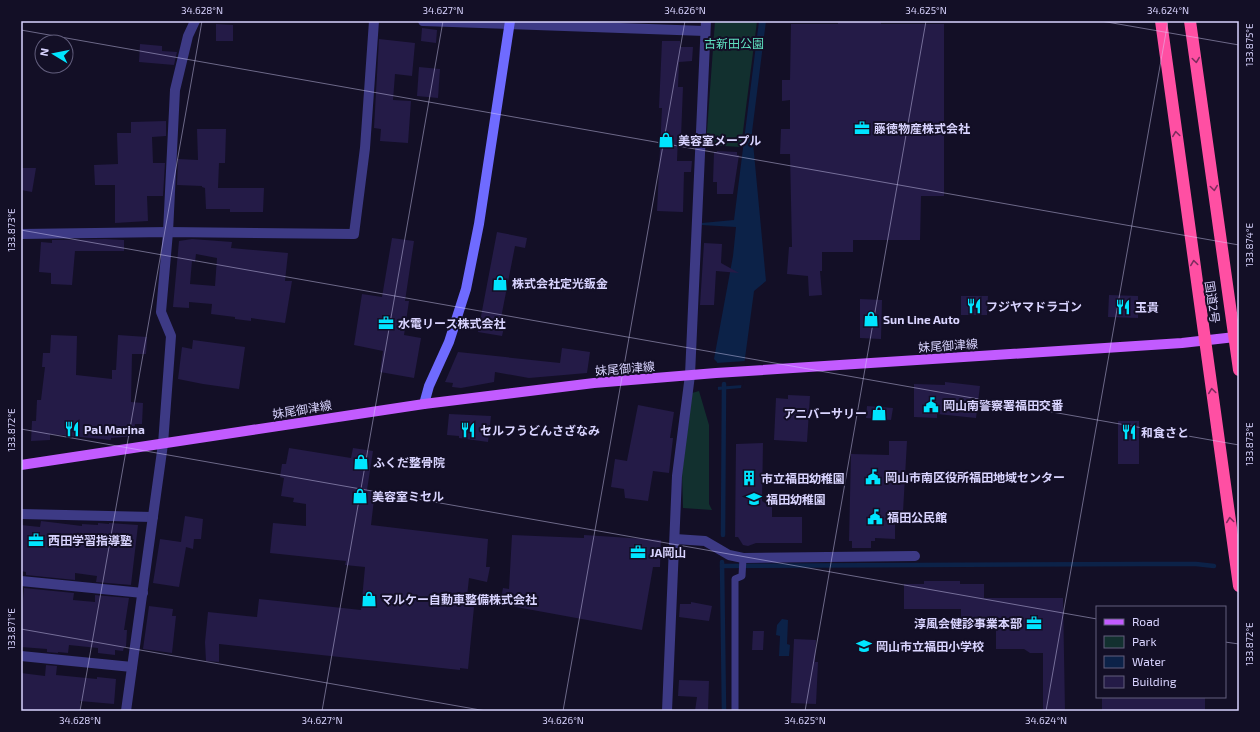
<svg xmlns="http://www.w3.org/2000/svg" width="1260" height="732" font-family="'Exo 2','Noto Sans JP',sans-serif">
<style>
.green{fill:#12302f}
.water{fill:#0c2248}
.pier{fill:#130f26}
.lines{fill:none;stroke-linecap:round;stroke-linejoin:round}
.stream{stroke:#0c2248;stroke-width:4.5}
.building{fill:#241b47;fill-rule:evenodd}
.lane{stroke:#3d3a85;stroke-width:7}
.street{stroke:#3d3a85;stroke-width:10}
.secondary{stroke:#6f6bff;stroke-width:10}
.primary{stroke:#c25bff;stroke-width:10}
.highway{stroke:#ff4fa3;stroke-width:12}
.oneway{stroke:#7d2c5e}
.ticks{fill:none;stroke:#d9d4ff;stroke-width:1;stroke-opacity:0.45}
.labels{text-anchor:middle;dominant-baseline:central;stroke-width:4;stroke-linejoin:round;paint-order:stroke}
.park-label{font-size:12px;fill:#5fe0c0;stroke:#130f26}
.poi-label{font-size:12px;font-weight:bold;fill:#d9d4ff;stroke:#130f26;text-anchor:start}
.street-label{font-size:12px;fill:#d9d4ff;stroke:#130f26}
.neatline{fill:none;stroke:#d9d4ff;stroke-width:1.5}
.ticks-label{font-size:10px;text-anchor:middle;fill:#d9d4ff}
</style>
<rect width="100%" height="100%" fill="#130f26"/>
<g class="green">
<path d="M715,21H757L741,147L706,145Z"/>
<path d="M699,391L709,425V504L712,510L683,508L682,472L692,393Z"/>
</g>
<g class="water">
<path d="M759,21H766L752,132L766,281L754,291L741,388L718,390L717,362L714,359L733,256L736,227L702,225V223L734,220Z"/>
<path d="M782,619L788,620L787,644L790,645L789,656H779L780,636L776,635L777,625Z"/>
</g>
<path class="pier" d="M746,361L743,385L716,387V363Z"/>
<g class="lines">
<g class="stream">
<path d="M723,535L724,384"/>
<path d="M722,562L724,711"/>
<path d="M722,566L1144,564H1196L1214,566"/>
</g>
</g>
<g class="building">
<path d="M838,21H881V24H944V196H921L920,240H853V252H822V271H820L822,295L809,296L808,276L787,274L789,247H792L790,154H780L781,129H790V100L782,101V80H790L791,24H838Z"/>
<path d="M216,24L233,25V41H216Z"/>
<path d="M422,28L437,30L436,43L421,41Z"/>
<path d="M379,39L415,43L412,76L395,74L393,100L411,101L408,143L380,141L381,129L374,128Z"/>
<path d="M662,41H680V47H693L692,61L679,62L678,87H683L681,137L678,136L677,161H692L691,172H684L683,212L657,211L662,108H659Z"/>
<path d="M140,44L162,46V51L177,52L174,65L139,62Z"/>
<path d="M419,67L440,69L438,98L417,96Z"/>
<path d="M166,121V136L152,137L153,163H165L163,196H147L148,221L115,223V185H95L94,165L118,164L117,133H131V122Z"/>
<path d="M197,129H226L225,163H219L218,188H264L263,212H230V209H206L205,188L202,187V186L177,185L178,159L198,160Z"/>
<path d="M717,151L737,152V155H739L733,194H717V182H713L714,152H717Z"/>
<path d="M21,168H36L32,192L21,190Z"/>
<path d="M497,232L527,238L525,248L515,246L501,318L506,319L502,336L478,332Z"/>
<path d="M392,238L414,241L405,301H409L404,335L421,338L414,378L380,372L383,351L354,345L362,294L382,297Z"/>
<path d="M105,239L124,240V251H75L72,285L51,284V273L39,272L41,242L52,243V240Z"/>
<path d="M192,239L232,242L231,248L288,253L285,281H292L285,323L251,318V321L235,319V317L211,314L212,304L189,302V308L173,307L179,241ZM196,254L217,258L215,286L190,284L192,261L195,262Z"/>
<path d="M704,243L722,244L721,263L739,273L716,271L714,305H700Z"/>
<path d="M1109,295L1138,296V318L1108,317Z"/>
<path d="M961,296H988L987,315H961Z"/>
<path d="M860,299L882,300L881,339L860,338Z"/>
<path d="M51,335L77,336L76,375L112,379V370H116L118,335L147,337L146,354H132L131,402L143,403L142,424H135L134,436L111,438V440L50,434V440L31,441L32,421H36L37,400H41L45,367H42L43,353H50Z"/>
<path d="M193,340L245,347L239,389L203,384L178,379L182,347L192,349Z"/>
<path d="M562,348L590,352L587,373L529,378L495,372L494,382L461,388L452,387L453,383L445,382L458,352L560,363Z"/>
<path d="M945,382L980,386L976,418L937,414V418L914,417V384L945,385Z"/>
<path d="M788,395L810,396L807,442L774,440L776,398L788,399Z"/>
<path d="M638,405L674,412L670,438H673L669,473L653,471L648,501L625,498L624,489L611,487L615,459L627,461Z"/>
<path d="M867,406L893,408L891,420L866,418Z"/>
<path d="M449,414L491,416L488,442L459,438V436L447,435Z"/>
<rect x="1118" y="421" width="21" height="43"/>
<path d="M889,441H907L903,512L895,511V539L875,538V541H871V548H852V541H849L851,454L889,455Z"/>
<path d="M763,443L762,501L772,507V517H802V543H756L748,546L743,545L738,537H735L736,444Z"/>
<path d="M289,448L351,458L353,448L373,451L367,490L375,491L371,525L488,539L486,567H490L487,582L469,578L466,606L474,607L468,669L460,668V670L219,644V662L206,661L205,642L208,612L257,617L259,599L361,610L365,567L345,565L346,561L270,553L273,523L306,526V504L293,502L294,498L281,496L284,478L280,477L282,464H286Z"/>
<path d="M185,516L203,519L201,539H194L193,549L186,547L179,587L153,583L160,539L181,542Z"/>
<path d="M41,521L82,526V524L98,525V523L109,524V523L138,525L131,585L96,582L97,576L75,573V580L26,575V572L21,571V525L40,527Z"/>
<path d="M512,535L584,538V535L661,540L660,567H653L642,630L500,604L503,588L509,589Z"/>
<path d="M924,581H960V584H984V598H1063L1065,711H1043V653H1030L1024,649H996V618H961V609H904V584H924Z"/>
<path d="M24,588L74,593L73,600L95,602V595L129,598L124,630H127L126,647H124L123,651L115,650V655L98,653V648L69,645L68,653L58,652V653L47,652V649L21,647V620Z"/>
<path d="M691,602L712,606L709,621L679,617L680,604H691Z"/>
<path d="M149,606L173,609L172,616H176L172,653L143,649Z"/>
<path d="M753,631H764L763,650H752Z"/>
<path d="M794,639L816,640L815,662H818L816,704L791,703Z"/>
<path d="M46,665L57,666L56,675L97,679V677L116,679L114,704L80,701V711H21V673L45,676Z"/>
<path d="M679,680L709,681L708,711H695L697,697L678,696Z"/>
<rect x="1102" y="697" width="103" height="14"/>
</g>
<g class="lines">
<path class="lane" d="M735,711V579L742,576L743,558"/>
<g class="street">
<path d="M423,21L705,31"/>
<path d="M21,234L168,232L354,234L365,148L374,21"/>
<path d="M21,514L153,517"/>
<path d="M675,539L705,541L729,555L743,558L915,556"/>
<path d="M21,581L143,593"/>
<path d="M21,656L132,667"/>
<path d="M126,711L163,444L171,336L161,312L168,232L175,90L188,36L195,21"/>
<path d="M667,711L677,476L690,375L706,21"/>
</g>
<path class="secondary" d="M424,404L429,386L449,342L466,289L479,224L510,21"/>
<path class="primary" d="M21,465L424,404L594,383L716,373L1182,343L1235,337"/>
<g class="highway">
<path d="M1161,21L1239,586"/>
<path d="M1190,21L1239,370"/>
</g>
</g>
<defs><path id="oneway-chevron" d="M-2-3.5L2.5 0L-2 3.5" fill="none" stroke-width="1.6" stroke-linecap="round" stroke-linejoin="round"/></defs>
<g class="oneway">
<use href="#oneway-chevron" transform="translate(1196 60) rotate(82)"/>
<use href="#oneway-chevron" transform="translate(1176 134) rotate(-98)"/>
<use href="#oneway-chevron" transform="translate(1214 188) rotate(82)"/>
<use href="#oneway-chevron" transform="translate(1194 263) rotate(-98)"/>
<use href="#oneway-chevron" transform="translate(1212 391) rotate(-98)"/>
<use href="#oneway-chevron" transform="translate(1230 520) rotate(-98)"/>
</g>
<path class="ticks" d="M1101,21L1239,45M21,30L1239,245M21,230L1239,445M21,429L1097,619M21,629L486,711M1225,642L1239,644M80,711L202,21M322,711L443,21M563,711L685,21M805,711L926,21M1046,711L1168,21"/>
<defs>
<g id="office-bare" transform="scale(1.2)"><path d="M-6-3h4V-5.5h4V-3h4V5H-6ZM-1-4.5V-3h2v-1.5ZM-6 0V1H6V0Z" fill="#00e5ff" stroke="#130f26" stroke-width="2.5" paint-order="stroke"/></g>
<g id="shop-bare" transform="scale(1.2)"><path d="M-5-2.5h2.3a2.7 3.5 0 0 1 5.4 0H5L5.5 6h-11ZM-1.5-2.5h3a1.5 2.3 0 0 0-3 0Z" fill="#00e5ff" stroke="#130f26" stroke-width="2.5" paint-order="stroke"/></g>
<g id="restaurant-bare" transform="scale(1.2)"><path d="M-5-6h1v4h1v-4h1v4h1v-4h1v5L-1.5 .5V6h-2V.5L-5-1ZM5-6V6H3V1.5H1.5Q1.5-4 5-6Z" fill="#00e5ff" stroke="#130f26" stroke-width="2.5" paint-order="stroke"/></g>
<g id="civic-bare" transform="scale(1.2)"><path d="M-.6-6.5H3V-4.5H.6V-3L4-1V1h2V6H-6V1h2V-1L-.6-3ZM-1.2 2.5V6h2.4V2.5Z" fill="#00e5ff" stroke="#130f26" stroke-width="2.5" paint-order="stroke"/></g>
<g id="building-bare" transform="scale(1.2)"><path d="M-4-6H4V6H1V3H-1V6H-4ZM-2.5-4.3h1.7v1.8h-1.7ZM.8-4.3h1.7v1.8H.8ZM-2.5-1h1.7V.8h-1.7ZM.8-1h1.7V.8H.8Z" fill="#00e5ff" stroke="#130f26" stroke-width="2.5" paint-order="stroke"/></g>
<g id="school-bare" transform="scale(1.2)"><path d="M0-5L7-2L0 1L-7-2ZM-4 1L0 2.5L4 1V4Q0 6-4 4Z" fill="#00e5ff" stroke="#130f26" stroke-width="2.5" paint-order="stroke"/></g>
</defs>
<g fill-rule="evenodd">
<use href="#office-bare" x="862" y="128"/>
<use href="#shop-bare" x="666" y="140"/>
<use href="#shop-bare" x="500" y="283"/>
<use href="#restaurant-bare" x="974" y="306"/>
<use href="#restaurant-bare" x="1123" y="307"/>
<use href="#shop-bare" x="871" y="319"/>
<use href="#office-bare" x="386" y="323"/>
<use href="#civic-bare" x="931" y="405"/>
<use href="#shop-bare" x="879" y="413"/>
<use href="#restaurant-bare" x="72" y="429"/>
<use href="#restaurant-bare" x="468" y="430"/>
<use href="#restaurant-bare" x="1129" y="432"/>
<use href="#shop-bare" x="361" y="462"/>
<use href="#civic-bare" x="873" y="477"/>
<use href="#building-bare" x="749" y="478"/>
<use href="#shop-bare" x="360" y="496"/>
<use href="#school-bare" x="754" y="499"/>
<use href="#civic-bare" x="875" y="517"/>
<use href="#office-bare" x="36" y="540"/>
<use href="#office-bare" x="638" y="552"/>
<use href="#shop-bare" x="369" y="599"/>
<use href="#office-bare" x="1034" y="623"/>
<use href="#school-bare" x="864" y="646"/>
</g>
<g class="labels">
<g class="park-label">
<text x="734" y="43">古新田公園</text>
</g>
<g class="poi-label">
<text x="874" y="128">藤徳物産株式会社</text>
<text x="678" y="140">美容室メープル</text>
<text x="512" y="283">株式会社定光鈑金</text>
<text x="986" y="306">フジヤマドラゴン</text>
<text x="1135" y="307">玉貴</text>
<text x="883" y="319">Sun Line Auto</text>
<text x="398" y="323">水電リース株式会社</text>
<text x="943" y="405">岡山南警察署福田交番</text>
<text x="867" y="413" text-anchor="end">アニバーサリー</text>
<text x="84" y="429">Pal Marina</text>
<text x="480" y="430">セルフうどんさざなみ</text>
<text x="1141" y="432">和食さと</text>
<text x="373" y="462">ふくだ整骨院</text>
<text x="885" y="477">岡山市南区役所福田地域センター</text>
<text x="761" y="478">市立福田幼稚園</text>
<text x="372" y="496">美容室ミセル</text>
<text x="766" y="499">福田幼稚園</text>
<text x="887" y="517">福田公民館</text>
<text x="48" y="540">西田学習指導塾</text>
<text x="650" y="552">JA岡山</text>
<text x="381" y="599">マルケー自動車整備株式会社</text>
<text x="1022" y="623" text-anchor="end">淳風会健診事業本部</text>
<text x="876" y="646">岡山市立福田小学校</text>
</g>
<g class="street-label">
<text transform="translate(1213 302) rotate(82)">国道2号</text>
<text transform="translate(948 345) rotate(-4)">妹尾御津線</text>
<text transform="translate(625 368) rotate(-5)">妹尾御津線</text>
<text transform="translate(302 409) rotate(-9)">妹尾御津線</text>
</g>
</g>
<rect width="1260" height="732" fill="none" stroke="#130f26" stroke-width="44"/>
<rect x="1096" y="606" width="130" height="92" fill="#130f26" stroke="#625e7d"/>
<rect x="1104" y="619" width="20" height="6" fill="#c25bff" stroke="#625e7d"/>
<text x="1132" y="626" font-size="12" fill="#d9d4ff">Road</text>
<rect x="1104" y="636" width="20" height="12" fill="#12302f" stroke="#625e7d"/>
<text x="1132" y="646" font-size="12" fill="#d9d4ff">Park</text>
<rect x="1104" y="656" width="20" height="12" fill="#0c2248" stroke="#625e7d"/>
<text x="1132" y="666" font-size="12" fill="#d9d4ff">Water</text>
<rect x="1104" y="676" width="20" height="12" fill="#241b47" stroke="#625e7d"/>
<text x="1132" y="686" font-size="12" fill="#d9d4ff">Building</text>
<g transform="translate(54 54) rotate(280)"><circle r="19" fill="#130f26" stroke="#625e7d"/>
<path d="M0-3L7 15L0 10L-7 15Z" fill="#00e5ff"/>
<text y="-6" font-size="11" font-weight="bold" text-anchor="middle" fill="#d9d4ff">N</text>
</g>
<rect x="22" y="22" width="1216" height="688" class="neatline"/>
<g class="ticks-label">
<text x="202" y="14">34.628°N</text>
<text x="443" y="14">34.627°N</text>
<text x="685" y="14">34.626°N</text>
<text x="926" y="14">34.625°N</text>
<text x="1168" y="14">34.624°N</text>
<text transform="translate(1249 45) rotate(-90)" y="4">133.875°E</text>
<text transform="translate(11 230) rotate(-90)" y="4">133.873°E</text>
<text transform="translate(1249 245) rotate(-90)" y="4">133.874°E</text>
<text transform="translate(11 430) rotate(-90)" y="4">133.872°E</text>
<text transform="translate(1249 444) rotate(-90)" y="4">133.873°E</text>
<text transform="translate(11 629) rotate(-90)" y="4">133.871°E</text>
<text transform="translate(1249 644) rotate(-90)" y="4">133.872°E</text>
<text x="80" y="724">34.628°N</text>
<text x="322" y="724">34.627°N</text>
<text x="563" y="724">34.626°N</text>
<text x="805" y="724">34.625°N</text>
<text x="1046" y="724">34.624°N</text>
</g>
</svg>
